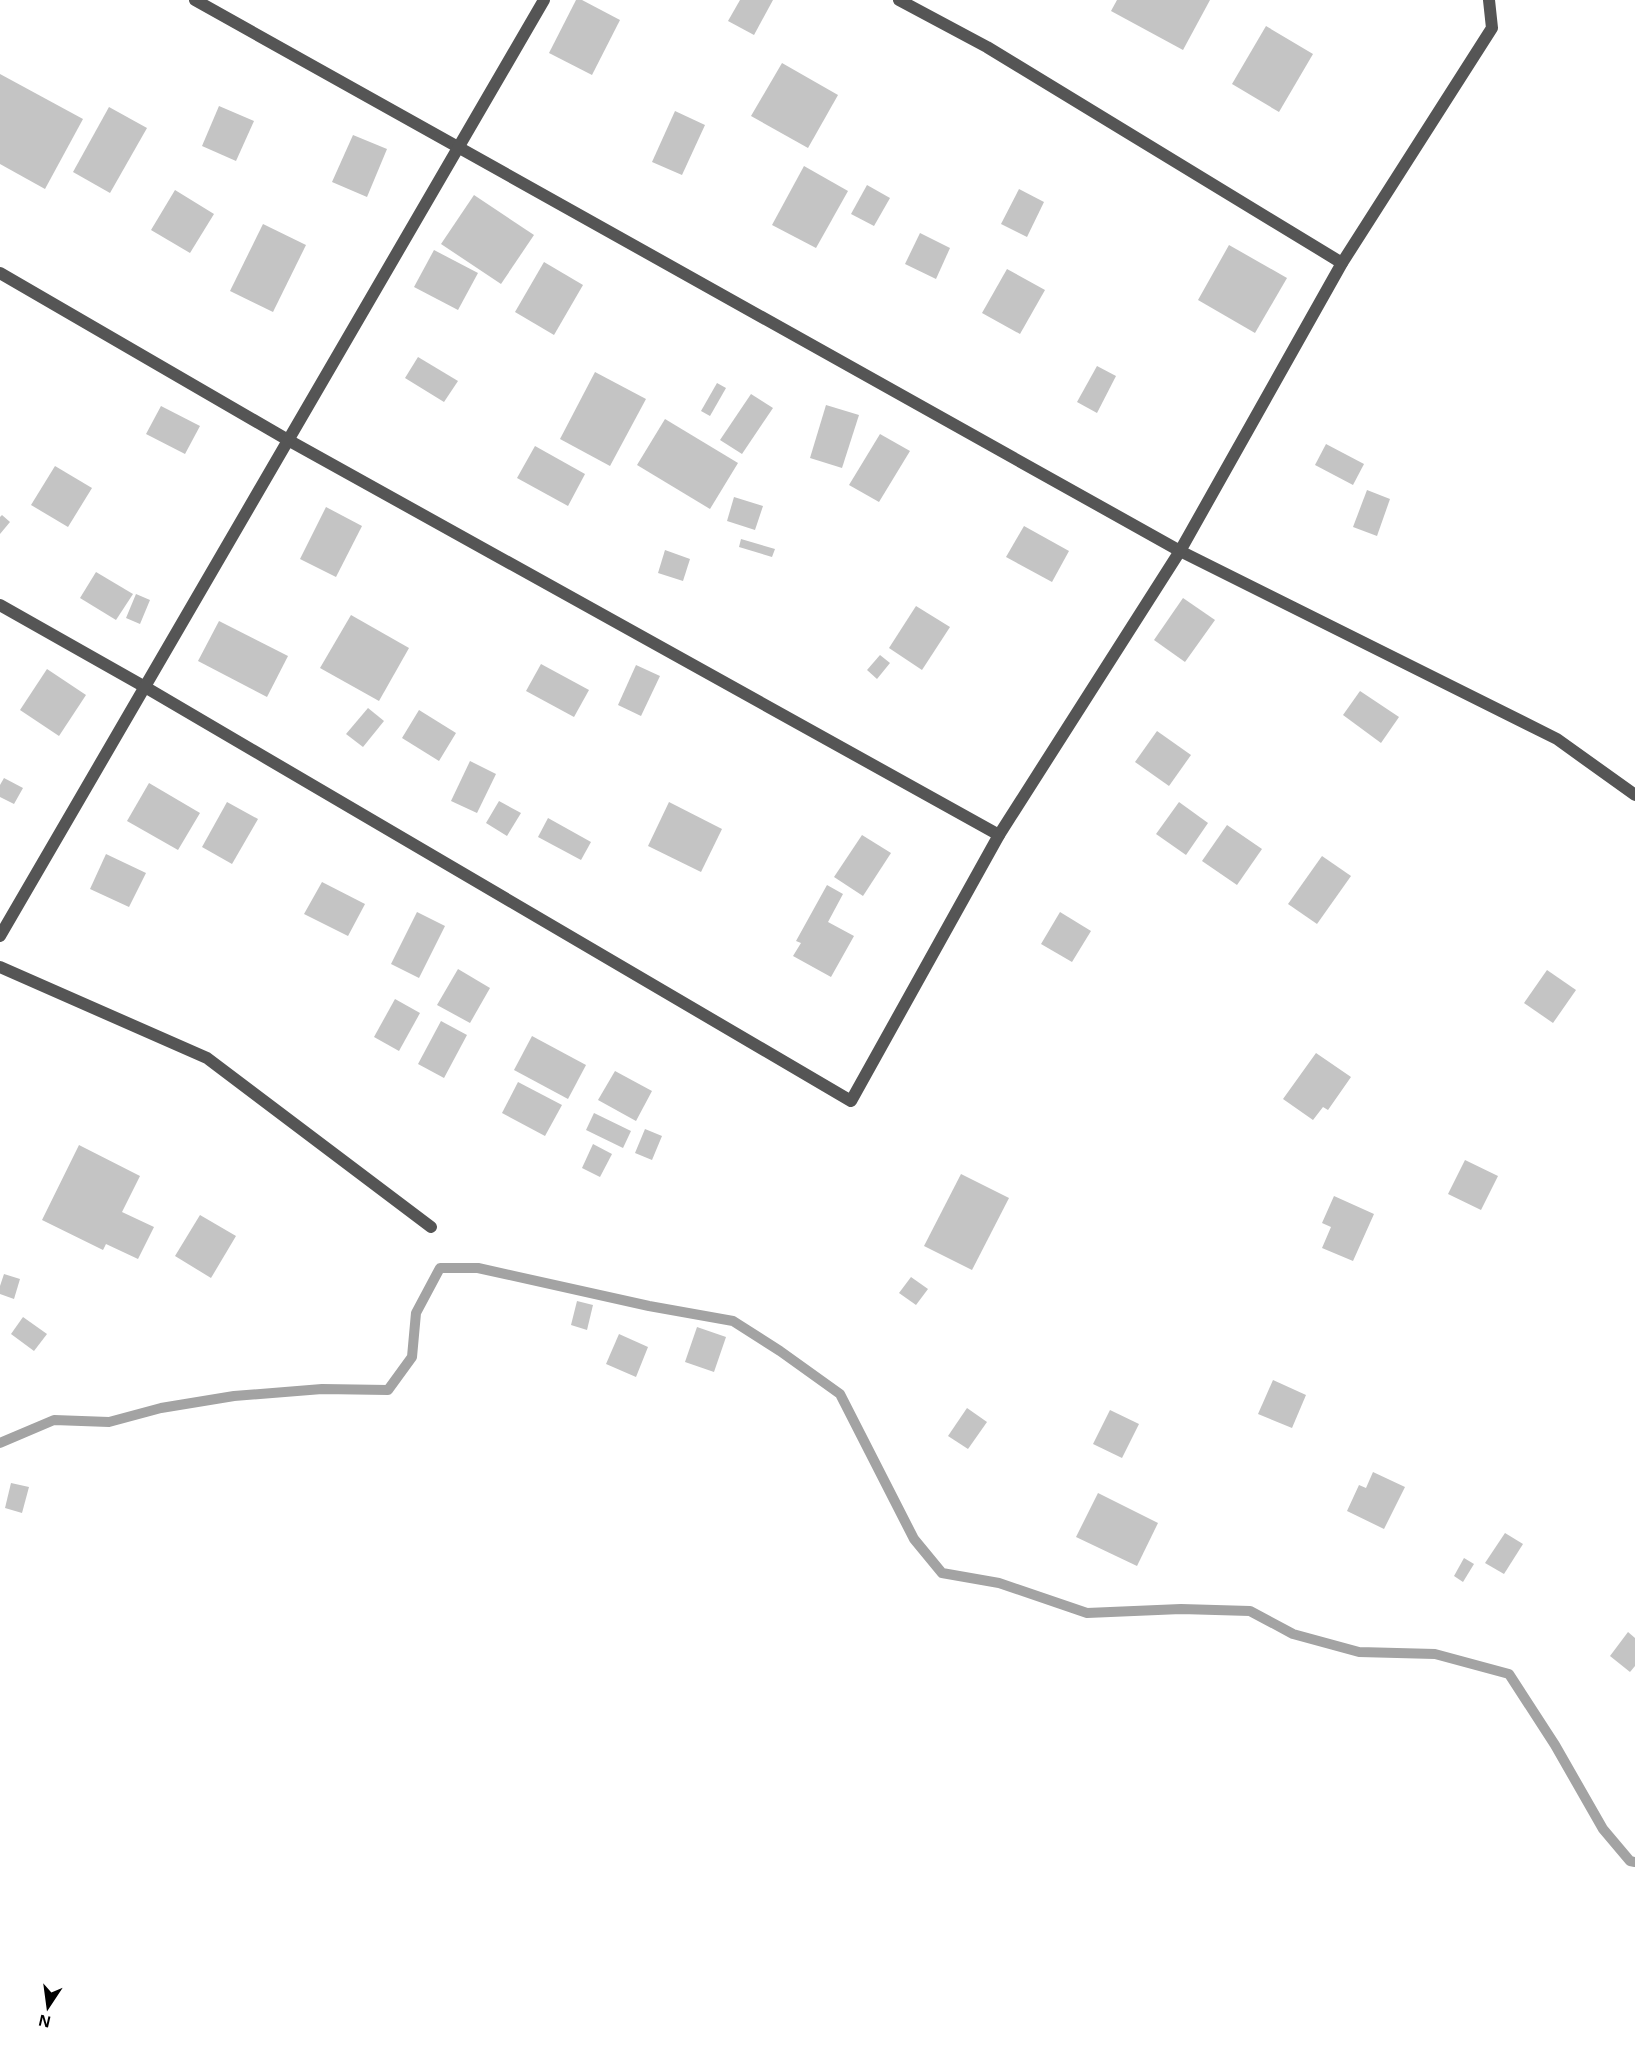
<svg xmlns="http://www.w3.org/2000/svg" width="1635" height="2055" font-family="Arial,sans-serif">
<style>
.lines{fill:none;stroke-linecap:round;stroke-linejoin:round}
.stream{stroke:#a3a3a3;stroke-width:10}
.building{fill:#c4c4c4}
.minor{stroke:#555;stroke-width:12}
</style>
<rect width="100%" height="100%" fill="#fff"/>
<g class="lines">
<path class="stream" d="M0,1443L54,1420L109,1422L161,1408L234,1396L322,1389L388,1390L412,1357L416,1313L440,1268H478L649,1306L733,1321L780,1351L840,1394L914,1539L942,1573L999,1583L1087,1613L1181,1609L1250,1611L1293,1634L1359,1652L1435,1654L1509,1674L1555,1745L1603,1829L1630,1861L1635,1862"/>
</g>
<g class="building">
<path d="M576,0H582L620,20L592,75L549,53Z"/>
<path d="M740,0H773L754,35L728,21Z"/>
<path d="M1117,0H1210L1183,50L1111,11Z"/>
<path d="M1266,26L1313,54L1279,112L1232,84Z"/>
<path d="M782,63L838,95L808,148L751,116Z"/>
<path d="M0,74L83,119L45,189L0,164Z"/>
<path d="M219,106L254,121L236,161L202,146Z"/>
<path d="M109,107L147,128L110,193L73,172Z"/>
<path d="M675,111L705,125L682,175L652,162Z"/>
<path d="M353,135L387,149L367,197L332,182Z"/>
<path d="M804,166L848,191L816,248L772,225Z"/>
<path d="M867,185L890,198L874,226L851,214Z"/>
<path d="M1019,189L1044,202L1027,237L1001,224Z"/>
<path d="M175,190L214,214L190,253L151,230Z"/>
<path d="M474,195L534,235L501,284L441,244Z"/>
<path d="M263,224L306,245L273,312L230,291Z"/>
<path d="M920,233L950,248L936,279L905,264Z"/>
<path d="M1229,245L1287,278L1255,333L1198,300Z"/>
<path d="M434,250L478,273L458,310L414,287Z"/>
<path d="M544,262L583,285L554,335L515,312Z"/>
<path d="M1007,269L1045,290L1020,334L982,313Z"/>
<path d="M418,357L458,381L444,402L405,378Z"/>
<path d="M1097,366L1116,376L1097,413L1077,402Z"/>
<path d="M595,372L646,399L610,466L560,439Z"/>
<path d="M717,383L726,388L710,416L701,411Z"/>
<path d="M751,394L773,408L742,454L720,440Z"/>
<path d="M826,405L859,415L842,468L810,458Z"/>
<path d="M161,406L200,426L185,454L146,434Z"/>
<path d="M665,419L738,463L710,509L637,465Z"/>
<path d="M880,434L910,451L879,502L849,485Z"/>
<path d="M1326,444L1364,464L1353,485L1315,465Z"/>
<path d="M535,446L585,474L568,506L517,478Z"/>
<path d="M55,466L92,488L68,527L31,505Z"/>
<path d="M1367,490L1390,499L1377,536L1353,527Z"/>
<path d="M734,497L763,506L755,530L727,521Z"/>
<path d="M326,507L362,526L336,577L300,559Z"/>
<path d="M2,515L10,522L0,534V517Z"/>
<path d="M1024,526L1069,551L1052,582L1006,557Z"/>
<path d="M741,539L775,549L772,557L739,547Z"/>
<path d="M665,550L690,559L683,581L658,573Z"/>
<path d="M96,572L133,594L116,620L80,598Z"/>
<path d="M136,594L150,600L140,624L126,618Z"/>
<path d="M1183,598L1215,620L1185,662L1154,640Z"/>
<path d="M916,606L950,627L922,670L889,648Z"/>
<path d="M351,615L409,648L379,701L320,668Z"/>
<path d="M219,621L288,656L267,697L198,661Z"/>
<path d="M880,655L890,663L877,679L867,670Z"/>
<path d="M541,664L589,690L574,717L526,691Z"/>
<path d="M636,665L660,676L641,716L618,705Z"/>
<path d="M47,669L86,695L59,736L20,710Z"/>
<path d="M1360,691L1399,717L1381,743L1343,715Z"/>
<path d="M368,708L384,721L363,747L346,734Z"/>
<path d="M419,710L456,733L439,761L402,738Z"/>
<path d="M1157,731L1191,755L1169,786L1135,762Z"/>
<path d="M470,761L496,774L477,813L451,801Z"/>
<path d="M4,778L23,788L14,804L0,797V785Z"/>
<path d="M149,783L200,813L178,850L127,821Z"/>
<path d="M499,801L521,813L507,836L486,823Z"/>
<path d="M227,802L258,819L232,864L202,847Z"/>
<path d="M669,802L722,829L701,872L648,846Z"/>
<path d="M1179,802L1208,823L1186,855L1156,834Z"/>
<path d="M548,818L591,842L581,860L538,837Z"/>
<path d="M1227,825L1262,849L1237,885L1202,861Z"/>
<path d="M862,835L891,853L863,896L834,877Z"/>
<path d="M106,854L146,873L129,907L90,889Z"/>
<path d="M1322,856L1351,876L1317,924L1288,904Z"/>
<path d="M322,882L365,904L348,936L304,914Z"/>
<path d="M827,885L843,894L828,922L854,936L831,977L793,956L801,943L796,941Z"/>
<path d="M417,912L445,926L419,978L391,964Z"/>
<path d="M1060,912L1091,931L1072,962L1041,944Z"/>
<path d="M458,969L490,988L470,1023L437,1005Z"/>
<path d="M1547,970L1576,990L1553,1023L1524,1003Z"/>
<path d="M395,999L420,1013L399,1051L374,1037Z"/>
<path d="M441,1021L467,1035L444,1078L418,1064Z"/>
<path d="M532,1036L586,1065L568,1099L514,1070Z"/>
<path d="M1316,1053L1351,1077L1328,1110L1323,1107L1313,1120L1283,1099Z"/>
<path d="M615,1071L652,1091L636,1121L598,1100Z"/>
<path d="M518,1082L562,1105L545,1136L502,1113Z"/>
<path d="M594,1113L631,1131L623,1148L586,1130Z"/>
<path d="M645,1129L662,1136L652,1160L635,1153Z"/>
<path d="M593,1144L612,1154L600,1177L582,1168Z"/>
<path d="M79,1145L140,1176L122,1212L154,1227L138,1259L106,1244L103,1250L42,1220Z"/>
<path d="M1465,1160L1498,1176L1481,1210L1448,1194Z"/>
<path d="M961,1174L1009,1198L972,1270L924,1246Z"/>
<path d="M1334,1196L1374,1214L1353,1261L1322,1248L1331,1227L1322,1223Z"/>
<path d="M200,1215L236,1236L211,1278L175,1256Z"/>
<path d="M4,1274L20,1279L14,1299L0,1294V1286Z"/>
<path d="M911,1277L928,1289L916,1305L899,1293Z"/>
<path d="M577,1301L593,1305L587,1330L571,1325Z"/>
<path d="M23,1317L47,1334L34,1351L11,1334Z"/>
<path d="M697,1327L726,1337L714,1372L685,1362Z"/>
<path d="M619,1334L648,1347L636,1377L606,1364Z"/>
<path d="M1273,1380L1306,1395L1292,1428L1258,1414Z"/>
<path d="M967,1408L987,1422L968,1449L948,1436Z"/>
<path d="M1110,1410L1139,1424L1122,1458L1093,1444Z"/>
<path d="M1373,1472L1405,1487L1384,1529L1347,1511L1359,1485L1366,1488Z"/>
<path d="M11,1483L29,1487L22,1513L5,1508Z"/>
<path d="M1098,1493L1158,1523L1137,1566L1076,1537Z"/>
<path d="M1505,1533L1523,1544L1504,1574L1485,1563Z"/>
<path d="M1464,1558L1474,1564L1463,1582L1454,1576Z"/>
<path d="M1628,1632L1635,1638V1666L1630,1672L1610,1656Z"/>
</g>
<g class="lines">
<g class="minor">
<path d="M195,0L1180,551L1557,739L1635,795"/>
<path d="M899,0L987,47L1342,263"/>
<path d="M0,273L288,440L999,835"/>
<path d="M0,605L145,687L851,1101L999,835L1180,551L1342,263L1492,28L1489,0"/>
<path d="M0,936L544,0"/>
<path d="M0,967L207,1058L431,1227"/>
</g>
</g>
<g transform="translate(48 2007) rotate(193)" stroke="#ffffff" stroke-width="4.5" paint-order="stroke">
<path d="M0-4.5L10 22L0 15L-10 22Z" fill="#000000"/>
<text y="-9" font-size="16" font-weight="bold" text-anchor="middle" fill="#000000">N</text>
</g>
</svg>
